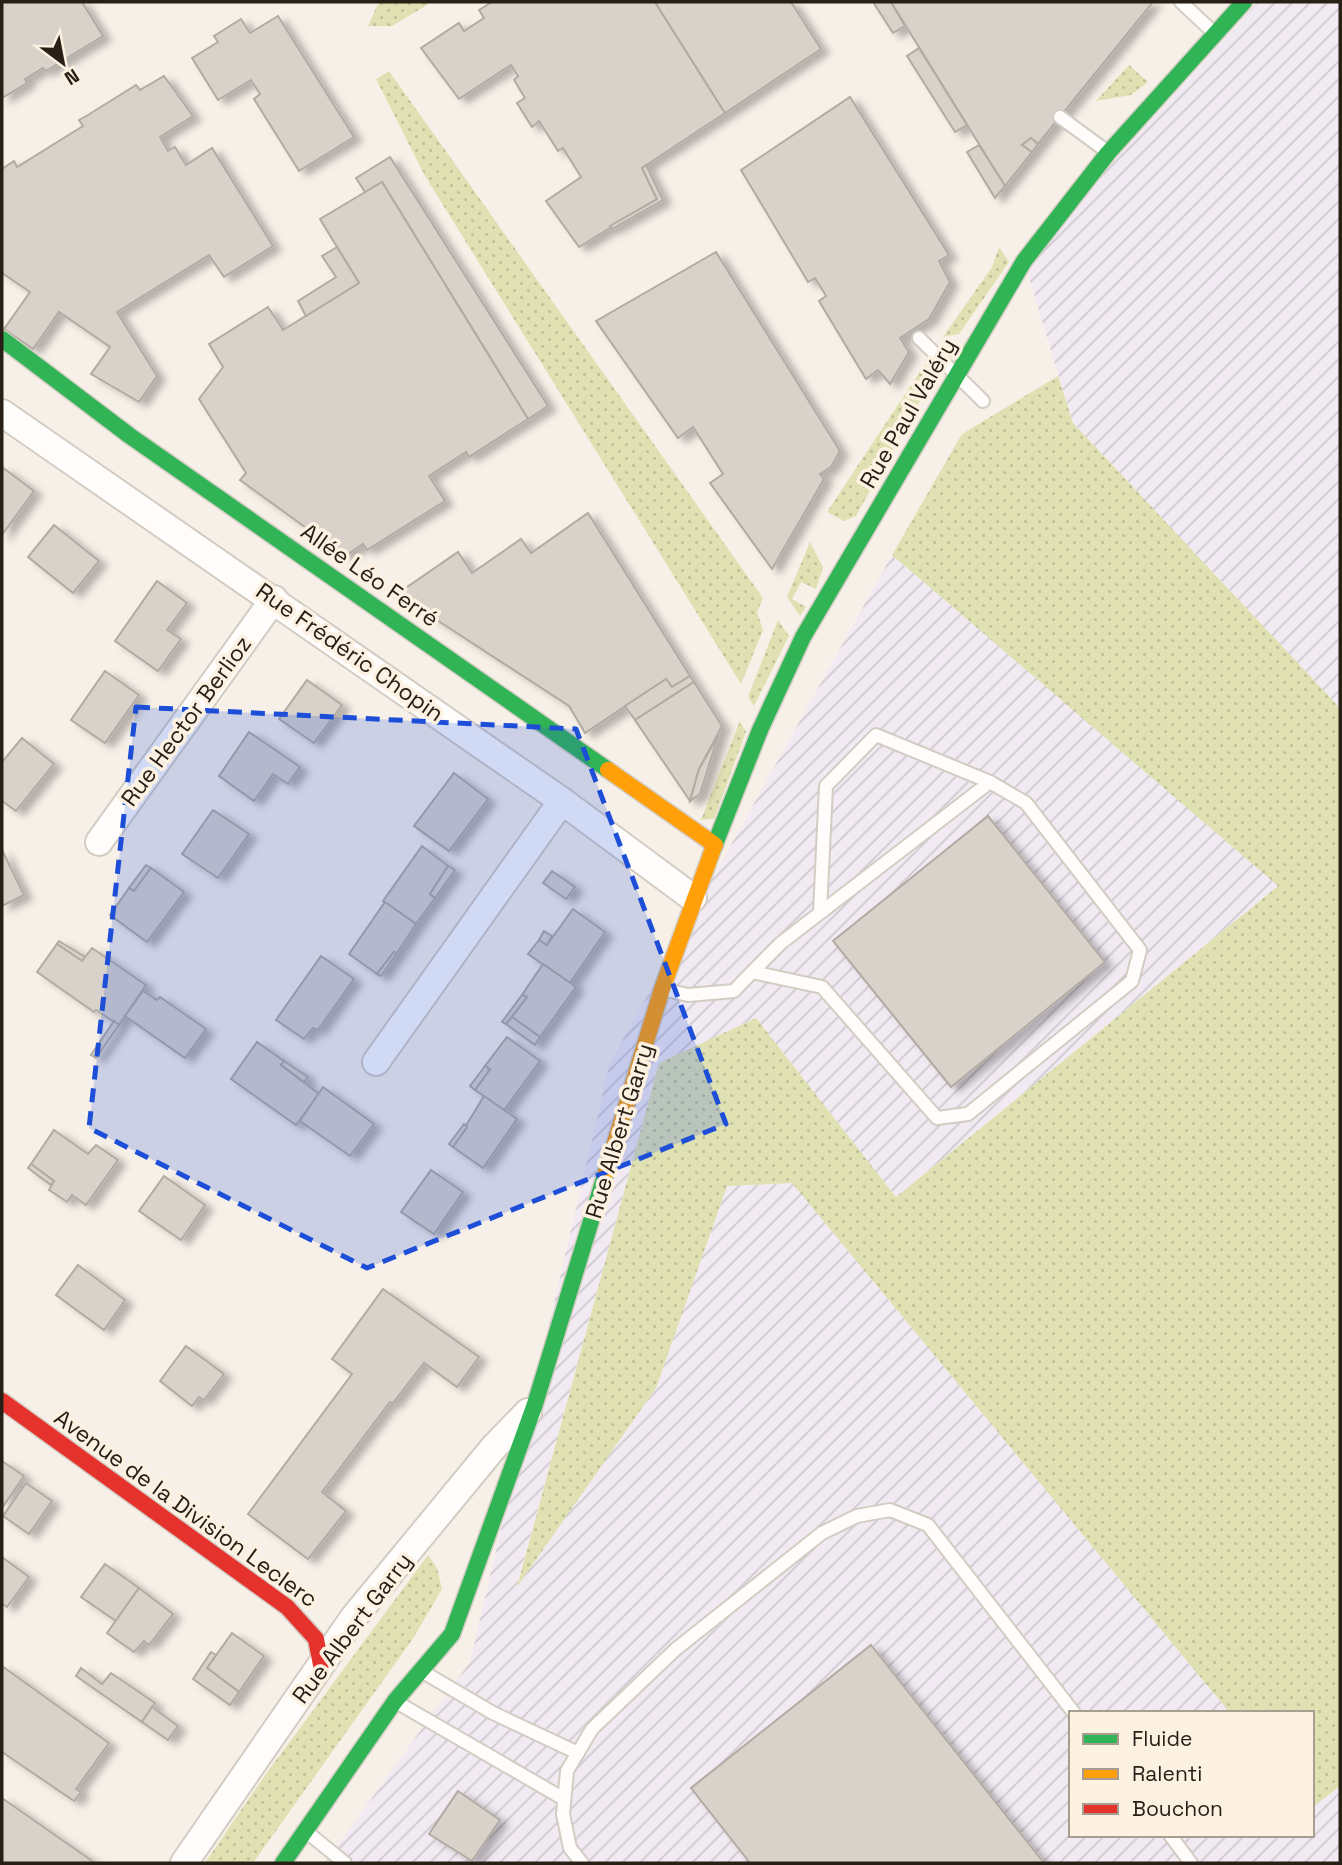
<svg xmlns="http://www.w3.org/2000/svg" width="1342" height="1865" font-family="'Space Grotesk',sans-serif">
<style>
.industrial{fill:url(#industrial-furrows)}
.grass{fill:url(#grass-dots)}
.building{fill:#d9d2ca;stroke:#b1aba3;stroke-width:2;filter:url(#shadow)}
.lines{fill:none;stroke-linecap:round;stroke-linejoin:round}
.lane-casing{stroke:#d3ccc3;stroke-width:16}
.street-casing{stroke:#d3ccc3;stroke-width:30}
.fast-casing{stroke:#d3ccc3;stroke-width:19}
.slow-casing{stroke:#d3ccc3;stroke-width:19}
.jam-casing{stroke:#d3ccc3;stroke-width:19}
.lane{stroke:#fefdfc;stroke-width:12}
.street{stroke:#fefdfc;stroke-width:26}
.fast{stroke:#30b455;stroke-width:16}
.slow{stroke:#ff9f0a;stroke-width:16}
.jam{stroke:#e5322d;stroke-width:16}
.marked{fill:#1d4ed8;fill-opacity:0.2;stroke:#1d4ed8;stroke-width:5;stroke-dasharray:14 9;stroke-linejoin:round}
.labels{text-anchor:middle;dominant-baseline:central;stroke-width:7;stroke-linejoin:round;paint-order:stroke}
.street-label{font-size:23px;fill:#282017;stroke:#fdf1e2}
</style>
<defs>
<pattern id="industrial-furrows" width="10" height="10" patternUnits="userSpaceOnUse" patternTransform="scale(1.75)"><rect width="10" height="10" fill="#f1eaf2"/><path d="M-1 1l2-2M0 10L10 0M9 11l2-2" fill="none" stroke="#cfc8cf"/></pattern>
<pattern id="grass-dots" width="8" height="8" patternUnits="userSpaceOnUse" patternTransform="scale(1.75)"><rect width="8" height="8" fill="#e0e1b3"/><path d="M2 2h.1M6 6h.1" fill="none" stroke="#c0c199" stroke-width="1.8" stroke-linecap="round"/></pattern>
<filter id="shadow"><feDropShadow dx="8" dy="4.5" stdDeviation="3.5" flood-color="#0004"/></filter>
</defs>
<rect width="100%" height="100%" fill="#f7f0e8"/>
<g class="industrial">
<path d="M1258,2H1340V708L1073,423L1024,261Z"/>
<path d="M892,555L1279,885L896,1197L756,1018L659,1063L517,1585L656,1388L727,1186L792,1183L1230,1713H1071V1835H1312V1808L1340,1786V1863H325L470,1662L610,1063Z"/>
</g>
<g class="grass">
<path d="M379,2H432L392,26H368Z"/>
<path d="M1129,65L1148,82L1131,95L1096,101Z"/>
<path d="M389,71L763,598L757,612L763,630L741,684L425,176L376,79Z"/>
<path d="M999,247L1009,262L959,334L943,337L992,267Z"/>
<path d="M925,364L931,373L930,383L856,516L844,521L827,512Z"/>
<path d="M1058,376L1073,423L1340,708V1786L1312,1808V1713H1230L792,1183L727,1186L656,1388L517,1587L659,1063L756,1018L896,1197L1278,886L892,555L962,434Z"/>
<path d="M810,542L823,567L816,589L801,582L792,599L806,607L800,616L787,597Z"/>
<path d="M778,620L789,636L754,706L748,697Z"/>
<path d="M740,721L746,732L714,819L701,820Z"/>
<path d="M428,1555L437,1568L442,1589L414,1637L253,1863H205L263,1778Z"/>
</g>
<g class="building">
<path d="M2,2H82L103,36L46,71L43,68L25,79L27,83L2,98Z"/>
<path d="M492,2H655L725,113L642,168L657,199L579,247L546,201L581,177L563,148L558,151L539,121L532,127L517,103L525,98L514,80L518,76L511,65L459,99L421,48L459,23L464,31L484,18L479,10Z"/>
<path d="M655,2H791L821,49L725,113Z"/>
<path d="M873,2H891L905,26L893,33Z"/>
<path d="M891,2H1153L1038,144L1031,138L1022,145L1032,152L1005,186Z"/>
<path d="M278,16L354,137L299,171L254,99L260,94L251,80L218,100L192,58L218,42L214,36L241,19L250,33Z"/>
<path d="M919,48L967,125L955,132L907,56Z"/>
<path d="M164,76L193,116L160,137L168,151L175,147L186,165L212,148L273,246L224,277L209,255L117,312L157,376L139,402L91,374L110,347L59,312L33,349L4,329L30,292L2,273V169L14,161L17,167L83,126L79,120L88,115L136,85L140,90Z"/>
<path d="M850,97L949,255L939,261L950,282L929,319L900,338L909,352L890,384L878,370L866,379L819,301L826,296L815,278L808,282L741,170Z"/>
<path d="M1031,138L1038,144L1032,152L1022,145Z"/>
<path d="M979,145L1005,186L995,198L967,152Z"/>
<path d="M390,157L548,406L528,419L382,182L365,192L356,178Z"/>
<path d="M646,165L663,200L612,229L610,226L657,199L642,168Z"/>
<path d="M382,182L528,419L469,457L466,452L429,476L445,501L367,550L363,544L345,556L240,480L246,473L199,399L223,367L209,344L268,307L283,330L359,283L320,219Z"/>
<path d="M337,247L359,283L306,316L298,301L336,277L322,256Z"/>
<path d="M716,252L840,451L831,467L820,474L824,479L772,569L710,483L723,474L693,427L678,438L596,321Z"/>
<path d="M2,467L34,491L2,535Z"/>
<path d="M588,513L690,676L672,687L666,679L585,733L569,706L397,594L458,552L472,573L521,539L531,553Z"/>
<path d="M54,525L99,561L73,593L28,557Z"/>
<path d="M157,581L187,603L167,630L181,639L158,671L115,641Z"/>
<path d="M105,671L139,695L105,743L71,720Z"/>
<path d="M690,676L694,682L635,720L625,706L666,679L672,687Z"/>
<path d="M307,680L342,705L314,743L279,719Z"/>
<path d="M694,682L722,726L699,769L690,801L635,720Z"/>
<path d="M249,732L300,767L288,784L273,774L254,801L219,776Z"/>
<path d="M718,736L700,794L690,801L699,769Z"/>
<path d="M22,738L54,764L16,811L2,801V762Z"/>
<path d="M454,773L488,799L449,851L414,826Z"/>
<path d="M213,810L249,834L218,878L182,854Z"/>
<path d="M988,816L1105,962L951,1087L833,941Z"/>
<path d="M422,846L448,866L430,894L435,898L416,924L383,901Z"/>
<path d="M2,850L24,895L2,906Z"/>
<path d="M146,865L151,868L134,891L129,888Z"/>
<path d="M448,866L455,870L435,898L430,894Z"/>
<path d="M151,868L184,892L147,942L110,915L129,888L134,891Z"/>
<path d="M552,871L575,887L566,899L543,883Z"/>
<path d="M385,902L416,924L397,953L394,952L377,974L349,954Z"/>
<path d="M573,909L605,932L570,983L528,954L539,940L547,945Z"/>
<path d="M544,931L552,936L547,945L539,940Z"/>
<path d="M59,941L85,957L82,961L57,944Z"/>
<path d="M57,944L82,961L92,948L146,985L119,1025L96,1010L94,1012L37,972Z"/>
<path d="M394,952L397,953L381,976L377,974Z"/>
<path d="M321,956L354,979L318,1030L313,1028L304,1039L276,1020Z"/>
<path d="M543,964L576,987L540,1037L512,1017L527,997L522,995Z"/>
<path d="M143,991L157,1000L160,997L206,1029L185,1058L125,1016Z"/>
<path d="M522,995L527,997L506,1024L502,1022Z"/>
<path d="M512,1017L540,1037L535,1045L506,1024Z"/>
<path d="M114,1021L119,1025L96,1058L91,1055Z"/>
<path d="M507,1037L540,1061L504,1110L475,1090L490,1069L485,1066Z"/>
<path d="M257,1042L284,1061L281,1065L319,1094L296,1125L231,1079Z"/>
<path d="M284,1061L308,1077L304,1082L281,1065Z"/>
<path d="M485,1066L490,1069L475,1090L470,1086Z"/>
<path d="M323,1087L374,1124L350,1156L300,1121Z"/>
<path d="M484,1096L517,1119L483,1168L453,1147Z"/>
<path d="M464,1124L467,1127L453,1147L449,1144Z"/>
<path d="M54,1130L88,1154L96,1145L118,1160L86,1205L72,1195L67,1202L49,1190L54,1181L31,1164Z"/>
<path d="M31,1164L54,1181L51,1185L28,1168Z"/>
<path d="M431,1170L463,1192L434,1234L401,1212Z"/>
<path d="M164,1176L205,1205L181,1240L139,1211Z"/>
<path d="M78,1265L125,1300L104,1330L56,1295Z"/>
<path d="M383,1289L479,1357L457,1387L424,1363L393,1403L390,1402L322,1492L346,1511L308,1559L248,1514L352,1374L332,1359Z"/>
<path d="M186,1346L224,1374L204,1400L199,1397L192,1406L160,1381Z"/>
<path d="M2,1461L24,1476L2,1508Z"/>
<path d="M26,1483L52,1501L29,1534L3,1516Z"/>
<path d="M2,1557L29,1577L7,1607L2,1604Z"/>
<path d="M105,1564L139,1588L116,1621L81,1597Z"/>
<path d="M139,1588L173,1614L149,1645L144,1641L134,1652L107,1633Z"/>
<path d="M232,1633L264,1656L239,1692L207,1668Z"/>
<path d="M871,1645L1044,1863H750L691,1788Z"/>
<path d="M211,1652L216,1655L207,1668L239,1692L230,1705L193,1679Z"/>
<path d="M2,1666L109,1743L76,1789L81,1792L74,1801L2,1752Z"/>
<path d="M81,1668L102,1684L111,1673L155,1703L142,1722L76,1676Z"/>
<path d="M152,1707L178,1726L168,1740L142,1722Z"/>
<path d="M458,1791L500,1820L472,1861L429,1834Z"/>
<path d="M2,1798L95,1863H2Z"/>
</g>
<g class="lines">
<g class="lane-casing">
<g id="lane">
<path d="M1181,2L1212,31"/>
<path d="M1060,117L1105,150"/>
<path d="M919,338L983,401"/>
<path d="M820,912L826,786L876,735L990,782"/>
<path d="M666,990L688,995L734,991C749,975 765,959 781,943L990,782L1026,803L1140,950L1132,981L968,1114L937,1118L822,987L752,972"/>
<path d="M423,1672L493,1713L578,1753"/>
<path d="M398,1703L564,1799"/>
<path d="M308,1833L345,1863"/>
<path d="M1170,1835L1191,1863"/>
<path d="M582,1863L570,1848L563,1814L567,1771L592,1729L676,1649L822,1533L857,1516L890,1510L928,1525L1074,1713"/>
</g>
</g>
<g class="street-casing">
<g id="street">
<path d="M2,413L562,801L693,898"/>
<path d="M99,842L274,599"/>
<path d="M376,1062L562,801"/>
<path d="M184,1863L354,1617L494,1447L528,1412"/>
</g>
</g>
<g class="fast-casing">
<g id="fast">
<path d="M2,339L130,436L608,770"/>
<path d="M713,849L760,730L803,637L1024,261L1108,153L1244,2"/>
<path d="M283,1863L395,1701L452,1634L535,1404L606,1172"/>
</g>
</g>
<g class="slow-casing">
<g id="slow">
<path d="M608,770L715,845"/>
<path d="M606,1172L662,989L713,849"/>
</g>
</g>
<g class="jam-casing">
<path id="jam" d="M2,1401L287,1607L316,1639L321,1665"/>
</g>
<use href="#lane" class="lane"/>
<use href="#street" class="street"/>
<use href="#fast" class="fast"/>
<use href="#slow" class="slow"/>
<use href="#jam" class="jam"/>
</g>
<path class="marked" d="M136,707L576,729L726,1124L367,1268L89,1128Z"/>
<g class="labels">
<g class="street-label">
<text transform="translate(908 413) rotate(-60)">Rue Paul Valéry</text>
<text transform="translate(370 575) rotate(35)">Allée Léo Ferré</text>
<text transform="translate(350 652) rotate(35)">Rue Frédéric Chopin</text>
<text transform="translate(186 721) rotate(-54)">Rue Hector Berlioz</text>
<text transform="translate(619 1131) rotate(-73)">Rue Albert Garry</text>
<text transform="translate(186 1508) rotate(36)">Avenue de la Division Leclerc</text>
<text transform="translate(352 1628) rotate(-53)">Rue Albert Garry</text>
</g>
</g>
<rect width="1342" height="1865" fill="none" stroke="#282017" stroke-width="7"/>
<rect x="1069" y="1711" width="245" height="126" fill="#fdf1e2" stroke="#a89d91" stroke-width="2"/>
<rect x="1083" y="1734" width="35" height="10" fill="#30b455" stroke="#a89d91" stroke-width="2"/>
<text x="1132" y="1746" font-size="21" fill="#282017">Fluide</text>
<rect x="1083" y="1769" width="35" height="10" fill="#ff9f0a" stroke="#a89d91" stroke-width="2"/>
<text x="1132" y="1781" font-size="21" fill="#282017">Ralenti</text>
<rect x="1083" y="1804" width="35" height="10" fill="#e5322d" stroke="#a89d91" stroke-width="2"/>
<text x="1132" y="1816" font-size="21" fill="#282017">Bouchon</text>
<g transform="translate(63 63) rotate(148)" stroke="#fdf1e2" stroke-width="5" paint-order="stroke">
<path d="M0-5L12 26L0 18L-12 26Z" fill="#282017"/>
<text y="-10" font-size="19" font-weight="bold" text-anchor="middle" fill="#282017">N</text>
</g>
</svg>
